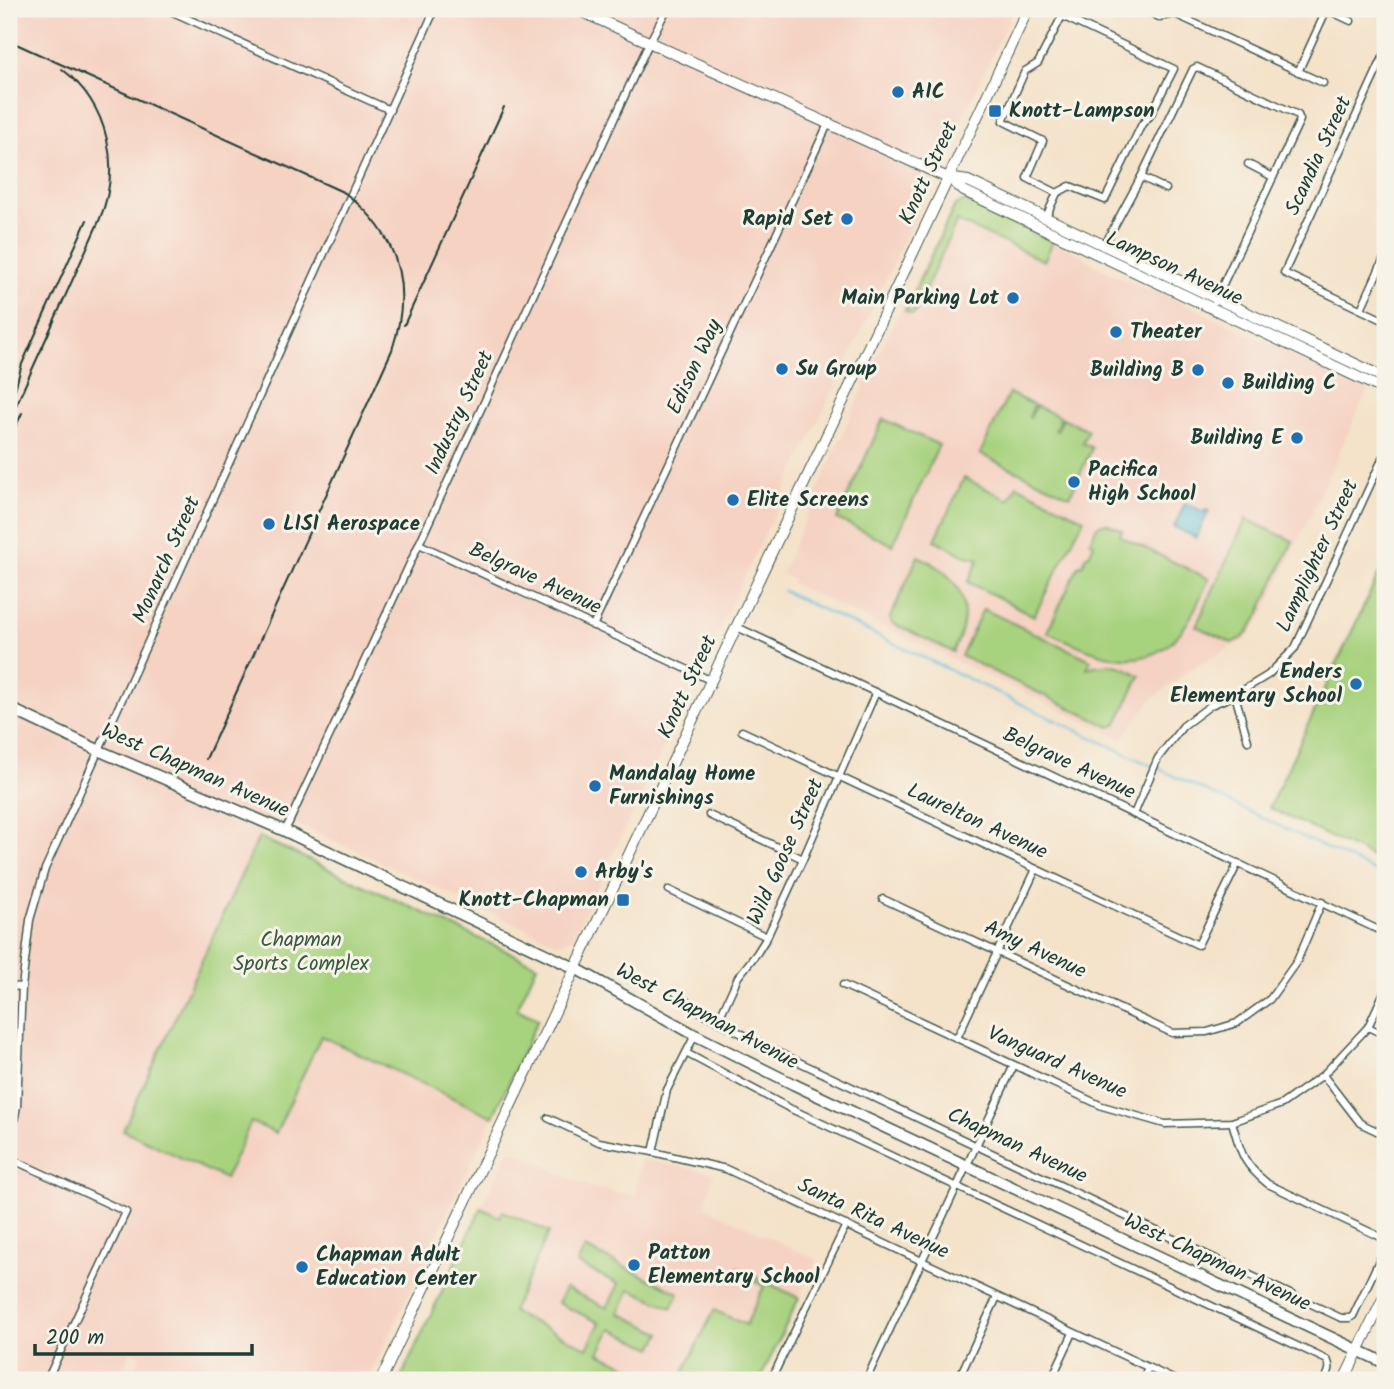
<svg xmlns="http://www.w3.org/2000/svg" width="1394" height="1389" font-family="Kalam,sans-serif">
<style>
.built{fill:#f5d2c2}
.green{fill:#a7d27e;stroke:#638859;stroke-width:2}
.water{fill:#5ebddc;stroke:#3e7d88;stroke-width:2}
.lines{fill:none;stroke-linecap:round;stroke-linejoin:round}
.stream{stroke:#5ebddc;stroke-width:2}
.street-casing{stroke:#3f564a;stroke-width:9}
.secondary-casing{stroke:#3f564a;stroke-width:12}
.primary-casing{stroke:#3f564a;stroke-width:13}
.street{stroke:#fff;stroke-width:6}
.secondary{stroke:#fff;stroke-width:10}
.primary{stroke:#fff;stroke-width:10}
.rail{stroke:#1f3d34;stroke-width:2}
.poi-dot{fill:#1f6fb2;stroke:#f7f3e8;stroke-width:2.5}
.labels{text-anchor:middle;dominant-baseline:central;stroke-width:6;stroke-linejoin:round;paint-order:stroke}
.poi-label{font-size:21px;font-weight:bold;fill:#1f3d34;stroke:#f7f3e8;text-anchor:start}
.street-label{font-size:21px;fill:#1f3d34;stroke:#f7f3e8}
.park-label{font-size:21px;fill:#3a5b43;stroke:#f7f3e8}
</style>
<rect width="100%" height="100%" fill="#f7f3e8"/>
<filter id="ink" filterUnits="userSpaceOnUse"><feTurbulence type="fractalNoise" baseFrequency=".0143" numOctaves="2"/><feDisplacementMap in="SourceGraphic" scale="14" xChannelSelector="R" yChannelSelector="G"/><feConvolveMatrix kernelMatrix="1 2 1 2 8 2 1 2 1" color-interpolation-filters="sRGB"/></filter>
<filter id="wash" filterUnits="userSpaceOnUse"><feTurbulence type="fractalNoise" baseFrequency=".00686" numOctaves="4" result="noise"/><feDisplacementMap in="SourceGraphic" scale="28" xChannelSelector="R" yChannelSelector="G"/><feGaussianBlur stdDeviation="1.57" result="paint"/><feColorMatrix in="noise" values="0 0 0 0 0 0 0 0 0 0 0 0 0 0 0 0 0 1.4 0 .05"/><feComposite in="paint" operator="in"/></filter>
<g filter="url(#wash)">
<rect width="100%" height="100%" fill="#f4e2c9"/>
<g class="built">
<path d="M9,9H1014L573,938L558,943L270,812L123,1129L251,1121L276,1133L321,1036L493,1117L368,1380H153L133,1371L141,1355L131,1351L121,1374L134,1380H9Z"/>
<path d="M967,201L1083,256L1094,265L1147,290L1159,292L1368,390L1266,611L1245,640L1191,669L1152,699L1122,739L791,583L793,579L781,574L879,352L954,205Z"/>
<path d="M509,1149L592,1188L635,1196L641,1159L714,1173L705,1207L817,1260L760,1380H401Z"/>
</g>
<g class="green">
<path d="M967,201L1053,242L1044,261L957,221L914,314H911L905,311L955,205Z"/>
<path d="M1009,393L1034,405L1029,417L1030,418L1036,406L1061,417L1055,430L1057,431L1063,418L1088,430L1082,443L1092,448L1070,496L980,454Z"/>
<path d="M883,419L939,445L893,545L837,519Z"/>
<path d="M964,478L1009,500L1017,485L1084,519L1034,616L968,582L979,559L963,555L935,540Z"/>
<path d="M1246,519L1293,541L1257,619L1243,638L1232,643L1196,626Z"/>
<path d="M1106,523L1122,530L1120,536L1209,579C1202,593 1196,609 1187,623C1150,682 1097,654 1047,632L1079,565L1082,566L1087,555H1089L1094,544L1090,541L1097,526Z"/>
<path d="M918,556C962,576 976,608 953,652L892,623L890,618Z"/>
<path d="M1385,561V863L1269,808Z"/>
<path d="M983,609L1091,660L1087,668C1109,662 1121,664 1140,676L1116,725L1110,727L961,656Z"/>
<path d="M259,837L537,965L517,1009L538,1019L493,1117L321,1036L276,1133L251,1122L225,1179L123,1130Z"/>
<path d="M481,1208L500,1217L503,1211L549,1232L512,1312L587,1348L600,1323L558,1303L565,1288L607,1308L619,1284L577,1264L585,1248L679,1293L672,1308L630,1289L619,1313L661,1333L653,1348L611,1329L599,1353L656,1380H400Z"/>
<path d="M737,1268L799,1298L760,1380H680L714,1310L746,1325L764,1286L735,1272Z"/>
</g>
<path class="water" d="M1185,503L1204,512L1205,509L1209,511L1196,538L1174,527Z"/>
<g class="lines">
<g class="stream">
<path d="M783,591L1152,766"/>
<path d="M1157,768L1385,876"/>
</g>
</g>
</g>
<g filter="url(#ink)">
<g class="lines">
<g class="street-casing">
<g id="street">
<path d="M166,9L390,110"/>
<path d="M1143,9L1159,17L1175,14L1323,83"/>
<path d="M1324,9L1326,11L1332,12L1351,21"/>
<path d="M1385,53L1284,273L1385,321"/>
<path d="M1298,72L1326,11"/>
<path d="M1248,164L1273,177"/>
<path d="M1141,177L1166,189"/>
<path d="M1045,219L1057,193L1070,186L1105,200L1142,124L1150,116L1174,69L1062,16L1038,63L1025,71L1003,121L1043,141L1027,178L1057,193"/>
<path d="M1103,247L1141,177L1193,69L1197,67L1298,115L1300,120L1215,301"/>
<path d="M1361,309L1385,256"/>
<path d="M419,544L712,681"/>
<path d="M593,626L828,124"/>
<path d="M737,627L1385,933"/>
<path d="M1235,695L1248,741"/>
<path d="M742,731L1198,945L1238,863"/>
<path d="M1134,814L1158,758L1183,726L1211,705L1235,695L1268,675L1295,648L1385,453"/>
<path d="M709,815L803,859"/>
<path d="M285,831L419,544L649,43L667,9"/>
<path d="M669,890L767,937"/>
<path d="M883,899L1172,1033L1207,1032L1237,1023L1270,999L1297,961L1322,902"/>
<path d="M843,985L1102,1106L1165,1124L1232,1122L1282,1104L1323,1075L1368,1027L1385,990"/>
<path d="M9,986L22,987"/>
<path d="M676,993L697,1010L765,1046L1341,1318H1350L1353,1316L1385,1248"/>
<path d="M718,1021L738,977L757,953L767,937L803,859L876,692"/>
<path d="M1368,1027L1385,1035"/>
<path d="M957,1038L1036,869"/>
<path d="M686,1053L789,1108L1327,1360C1332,1367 1328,1373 1325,1380"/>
<path d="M1323,1075L1360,1123L1385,1135"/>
<path d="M548,1118L599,1142L653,1152L726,1169L1175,1380"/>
<path d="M1232,1122C1241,1153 1242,1163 1268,1184L1385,1239"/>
<path d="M9,1147L17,1106L22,987L30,920L45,869L435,9"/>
<path d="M653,1152L667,1090L695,1035"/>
<path d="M9,1158L126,1212L47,1380"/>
<path d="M771,1380L846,1225"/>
<path d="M866,1380L1014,1065"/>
<path d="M958,1380L997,1297"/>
<path d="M1051,1380L1073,1333"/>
<path d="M1142,1380L1148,1368"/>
</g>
</g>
<g class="secondary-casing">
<g id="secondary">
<path d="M576,9L948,178L968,181L1385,378"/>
<path d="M952,180L964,191L1385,390"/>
<path d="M381,1380L1028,9"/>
<path d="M1344,1380L1385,1295"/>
</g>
</g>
<g class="primary-casing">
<path id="primary" d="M9,708L100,751L285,831L575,968L695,1035L793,1084L1385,1363"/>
</g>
<use href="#street" class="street"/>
<use href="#secondary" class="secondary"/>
<use href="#primary" class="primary"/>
<g class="rail">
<path d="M14,43L345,193C399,234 413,287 392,350L206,759"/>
<path d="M404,325L504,107"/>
<path d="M13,397L22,364L87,220"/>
<path d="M9,421L99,221C122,168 109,105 62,69"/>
<path d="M9,441L22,413"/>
</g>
</g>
</g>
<g class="poi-dot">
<circle cx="898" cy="92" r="7"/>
<rect x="988" y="104" width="14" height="14" rx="3.5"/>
<circle cx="847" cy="219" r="7"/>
<circle cx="1013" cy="298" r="7"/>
<circle cx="1116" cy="332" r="7"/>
<circle cx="782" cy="369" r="7"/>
<circle cx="1198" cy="370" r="7"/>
<circle cx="1228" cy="383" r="7"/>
<circle cx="1297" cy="438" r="7"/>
<circle cx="1074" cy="482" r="7"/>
<circle cx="733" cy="500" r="7"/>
<circle cx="269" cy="524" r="7"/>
<circle cx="1356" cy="684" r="7"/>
<circle cx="595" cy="786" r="7"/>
<circle cx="581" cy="872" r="7"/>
<rect x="616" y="893" width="14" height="14" rx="3.5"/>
<circle cx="634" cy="1265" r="7"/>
<circle cx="302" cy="1267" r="7"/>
</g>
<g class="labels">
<g class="poi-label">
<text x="912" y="92">AIC</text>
<text x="1009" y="111">Knott-Lampson</text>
<text x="833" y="219" text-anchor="end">Rapid Set</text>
<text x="999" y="298" text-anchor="end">Main Parking Lot</text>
<text x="1130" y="332">Theater</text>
<text x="796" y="369">Su Group</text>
<text x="1184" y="370" text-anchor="end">Building B</text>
<text x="1242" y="383">Building C</text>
<text x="1283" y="438" text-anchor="end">Building E</text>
<text x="1088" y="470">Pacifica<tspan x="1088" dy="24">High School</tspan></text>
<text x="747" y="500">Elite Screens</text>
<text x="283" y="524">LISI Aerospace</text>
<text x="1342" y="672" text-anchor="end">Enders<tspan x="1342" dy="24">Elementary School</tspan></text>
<text x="609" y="774">Mandalay Home<tspan x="609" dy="24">Furnishings</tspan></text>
<text x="595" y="872">Arby's</text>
<text x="609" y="900" text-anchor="end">Knott-Chapman</text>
<text x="648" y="1253">Patton<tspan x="648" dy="24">Elementary School</tspan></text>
<text x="316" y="1255">Chapman Adult<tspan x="316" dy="24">Education Center</tspan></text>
</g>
<g class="street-label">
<text transform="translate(1319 156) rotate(-65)">Scandia Street</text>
<text transform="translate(929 173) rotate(-65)">Knott Street</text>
<text transform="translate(1174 269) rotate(25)">Lampson Avenue</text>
<text transform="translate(695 367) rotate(-65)">Edison Way</text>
<text transform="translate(460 413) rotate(-65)">Industry Street</text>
<text transform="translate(1318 556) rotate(-65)">Lamplighter Street</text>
<text transform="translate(167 560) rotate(-66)">Monarch Street</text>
<text transform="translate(535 579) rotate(25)">Belgrave Avenue</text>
<text transform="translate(688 687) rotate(-65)">Knott Street</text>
<text transform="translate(1069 764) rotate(25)">Belgrave Avenue</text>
<text transform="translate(195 771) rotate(24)">West Chapman Avenue</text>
<text transform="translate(977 822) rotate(25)">Laurelton Avenue</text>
<text transform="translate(786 852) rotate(-66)">Wild Goose Street</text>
<text transform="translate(1035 950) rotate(25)">Amy Avenue</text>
<text transform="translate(707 1017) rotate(28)">West Chapman Avenue</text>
<text transform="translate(1057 1063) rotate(24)">Vanguard Avenue</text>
<text transform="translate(1017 1146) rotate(25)">Chapman Avenue</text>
<text transform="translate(873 1219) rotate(25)">Santa Rita Avenue</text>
<text transform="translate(1217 1263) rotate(25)">West Chapman Avenue</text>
</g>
<g class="park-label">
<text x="301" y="940">Chapman<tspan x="301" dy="24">Sports Complex</tspan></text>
</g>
</g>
<rect width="1394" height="1389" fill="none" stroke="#f7f3e8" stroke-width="35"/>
<path d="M35 1344v10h217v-10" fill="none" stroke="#1f3d34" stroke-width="3.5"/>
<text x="46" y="1344" font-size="21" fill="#1f3d34" stroke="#f7f3e8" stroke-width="5" paint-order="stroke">200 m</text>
</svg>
